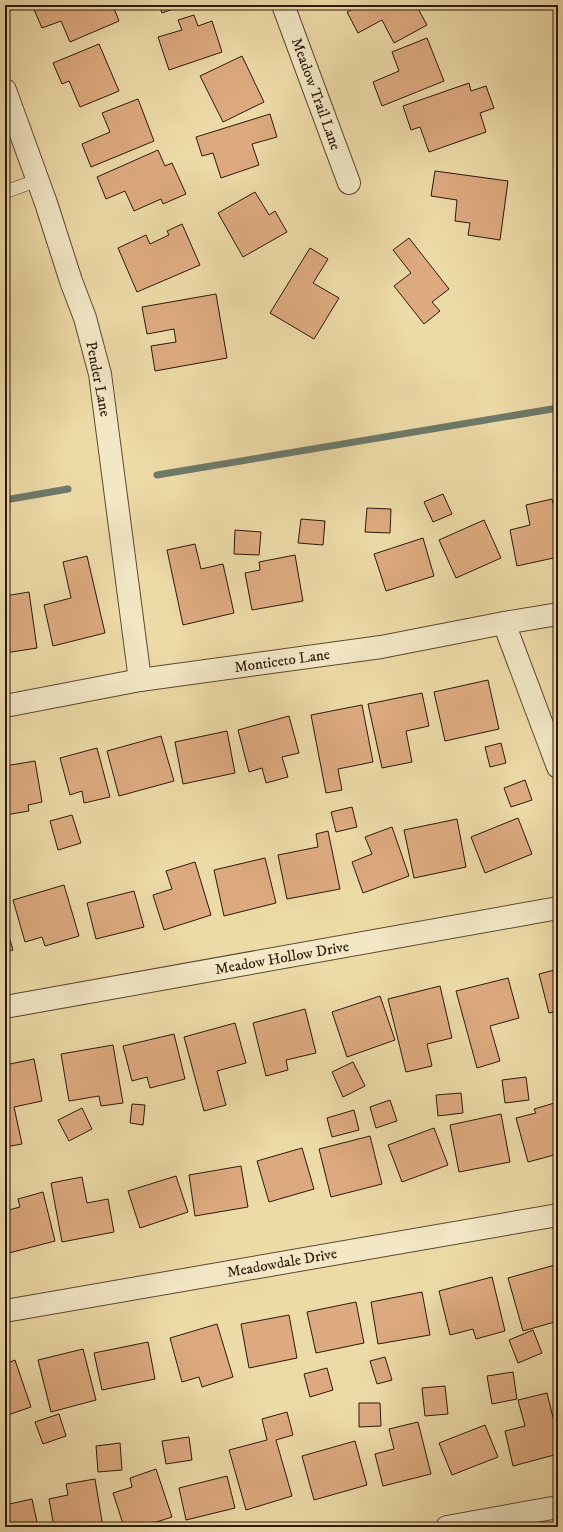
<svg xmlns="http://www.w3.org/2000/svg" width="563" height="1532" font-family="'IM FELL DW Pica',serif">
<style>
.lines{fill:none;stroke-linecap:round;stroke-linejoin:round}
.stream{stroke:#6d7a69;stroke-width:7}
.building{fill:#ddaa7f;stroke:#2c190a}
.service-casing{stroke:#5c4931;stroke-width:14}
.minor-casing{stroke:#5c4931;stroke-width:24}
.service{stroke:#f3e7c6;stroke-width:13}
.minor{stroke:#f3e7c6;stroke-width:22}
.labels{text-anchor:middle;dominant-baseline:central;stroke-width:3;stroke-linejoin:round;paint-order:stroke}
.street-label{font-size:15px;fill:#2c190a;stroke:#f3e7c6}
</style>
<rect width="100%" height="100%" fill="#ecdaa7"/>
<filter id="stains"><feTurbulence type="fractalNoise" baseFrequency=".005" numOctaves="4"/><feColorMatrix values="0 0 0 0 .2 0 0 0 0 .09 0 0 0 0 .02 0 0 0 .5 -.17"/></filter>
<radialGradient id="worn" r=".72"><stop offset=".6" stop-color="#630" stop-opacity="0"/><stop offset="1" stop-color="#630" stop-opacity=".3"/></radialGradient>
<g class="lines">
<g class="stream">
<path d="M157,475L558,408"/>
<path d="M5,500L68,489"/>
</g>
</g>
<g class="building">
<path d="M37,5H101L103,10L113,6L119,21L70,42L61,21L42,28L33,7Z"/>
<path d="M159,5H184L162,13Z"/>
<path d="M360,5H372L373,7L376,5H416L427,25L394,43L382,20L358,33L347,12Z"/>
<path d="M194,15L198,26L212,21L222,52L169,70L158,37L182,30L178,20Z"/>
<path d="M427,38L444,81L382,106L373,82L399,71L392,52Z"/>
<path d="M99,44L119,91L80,107L69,81L62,84L53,63Z"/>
<path d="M242,56L264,102L223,122L200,76Z"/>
<path d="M469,83L471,91L486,86L494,108L480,113L486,132L429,152L420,127L411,130L403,106Z"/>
<path d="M138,99L154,141L91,167L82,144L110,132L102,113Z"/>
<path d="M270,114L277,137L252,144L259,165L221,178L213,153L202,156L196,137Z"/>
<path d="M158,150L165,166L172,163L186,194L163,204L161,199L134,211L125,191L106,199L97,177Z"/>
<path d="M435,171L508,181L500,240L468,235L470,223L455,221L457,200L431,196Z"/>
<path d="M255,192L269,215L275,211L287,232L243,257L218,213Z"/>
<path d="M182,224L200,265L137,292L118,248L146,235L150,244L169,235L167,231Z"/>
<path d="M409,238L449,289L432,302L440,311L424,324L394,286L411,273L393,250Z"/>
<path d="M310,248L328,259L313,283L339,298L314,339L270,313Z"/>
<path d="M216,294L227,358L155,371L151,346L176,342L174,329L147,334L142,307Z"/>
<path d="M443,494L452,514L433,522L424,502Z"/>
<path d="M552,499L558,526V557L517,566L510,530L530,525L526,505Z"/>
<path d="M367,508L391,509L390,533L365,532Z"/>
<path d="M301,519L325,521L323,545L298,543Z"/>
<path d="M484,520L501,558L456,578L439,540Z"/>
<path d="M235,530L261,532L259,555L234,554Z"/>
<path d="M423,538L434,576L386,591L374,554Z"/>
<path d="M195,544L201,569L223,564L234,613L183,625L167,550Z"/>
<path d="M295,555L303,601L252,610L245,573L260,570L259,562Z"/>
<path d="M87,556L105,633L53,646L44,605L71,598L63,562Z"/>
<path d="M29,592L37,648L5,653V596Z"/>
<path d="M488,680L499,729L445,741L434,692Z"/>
<path d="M422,693L429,726L406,731L412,762L382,768L368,704Z"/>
<path d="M362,705L373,762L338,769L342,790L326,793L311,715Z"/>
<path d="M289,716L299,753L282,757L288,777L266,783L262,768L249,772L238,730Z"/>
<path d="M227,731L235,773L183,784L175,742Z"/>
<path d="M161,736L174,781L119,796L107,751Z"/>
<path d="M501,743L506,763L490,767L485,747Z"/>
<path d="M97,748L110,797L84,803L82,791L70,795L60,758Z"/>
<path d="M35,761L42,802L28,805L29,811L5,815V766Z"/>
<path d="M525,780L532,800L511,807L504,788Z"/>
<path d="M352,807L357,827L336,832L331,812Z"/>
<path d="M72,815L81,843L58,850L50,821Z"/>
<path d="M518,818L532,854L485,873L471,837Z"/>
<path d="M457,819L466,867L414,878L404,830Z"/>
<path d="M392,827L409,876L363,893L352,862L372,854L365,837Z"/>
<path d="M328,831L340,889L287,899L278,855L318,847L316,834Z"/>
<path d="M265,858L276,903L224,916L214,870Z"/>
<path d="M195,862L211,915L164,930L153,895L172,889L166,871Z"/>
<path d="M64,885L79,936L45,946L42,937L25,942L13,900Z"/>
<path d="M134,891L144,927L96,939L87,903Z"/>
<path d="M5,923L13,950L5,952Z"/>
<path d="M558,969V1011L549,1013L539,974Z"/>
<path d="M508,978L519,1018L490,1026L500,1061L477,1068L456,991Z"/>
<path d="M440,986L452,1038L427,1044L432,1066L406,1072L388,999Z"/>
<path d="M380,996L395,1040L347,1057L332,1012Z"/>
<path d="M305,1009L316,1053L286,1060L288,1070L266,1076L253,1023Z"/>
<path d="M235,1023L246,1063L217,1071L226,1105L204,1111L184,1037Z"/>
<path d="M174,1034L185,1079L150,1088L147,1077L132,1081L123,1046Z"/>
<path d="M113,1045L123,1103L101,1106L99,1096L69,1101L61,1054Z"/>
<path d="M34,1059L42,1101L14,1107L22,1144L5,1147V1065Z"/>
<path d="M353,1062L365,1086L343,1097L332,1072Z"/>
<path d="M526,1077L529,1100L505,1103L502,1080Z"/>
<path d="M461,1093L463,1113L438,1116L436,1095Z"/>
<path d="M390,1100L397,1121L376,1128L370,1107Z"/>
<path d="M558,1102V1154L528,1162L516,1118L536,1113L534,1109Z"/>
<path d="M132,1104L145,1105L143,1125L130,1123Z"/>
<path d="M82,1108L92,1129L69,1141L58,1120Z"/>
<path d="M354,1110L359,1130L332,1137L327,1118Z"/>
<path d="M501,1114L510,1162L459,1172L450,1125Z"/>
<path d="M434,1128L448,1165L402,1182L388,1145Z"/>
<path d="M370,1136L382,1184L331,1197L319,1149Z"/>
<path d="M302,1148L314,1189L269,1202L257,1161Z"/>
<path d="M241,1166L248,1207L195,1216L189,1175Z"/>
<path d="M5,1170L8,1190L5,1191Z"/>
<path d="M176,1176L188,1212L140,1228L128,1191Z"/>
<path d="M82,1177L87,1203L108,1199L114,1232L62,1242L51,1183Z"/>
<path d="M43,1192L55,1241L5,1254V1211L20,1207L18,1199Z"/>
<path d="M555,1265L558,1274V1321L523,1331L508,1278Z"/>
<path d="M492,1277L505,1331L476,1339L473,1329L450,1335L439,1291Z"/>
<path d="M422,1292L430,1335L378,1344L371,1302Z"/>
<path d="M356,1302L364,1343L316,1353L307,1312Z"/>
<path d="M289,1315L297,1358L249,1368L241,1324Z"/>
<path d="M217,1324L233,1377L202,1387L199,1377L182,1382L170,1338Z"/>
<path d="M533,1330L542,1353L518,1363L509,1340Z"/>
<path d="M148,1342L155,1379L102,1390L94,1353Z"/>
<path d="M83,1349L96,1400L51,1412L38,1360Z"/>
<path d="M385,1357L392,1380L377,1384L370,1361Z"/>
<path d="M15,1360L31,1407L5,1416V1364Z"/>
<path d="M327,1368L333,1390L310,1397L304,1374Z"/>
<path d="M513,1372L517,1399L492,1404L487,1376Z"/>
<path d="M445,1386L448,1414L425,1416L422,1388Z"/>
<path d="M547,1393L558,1438V1454L513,1466L505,1431L525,1426L518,1400Z"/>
<path d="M359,1403H380L381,1426L359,1427Z"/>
<path d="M287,1412L293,1435L276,1440L292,1496L246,1510L229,1450L267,1440L262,1419Z"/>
<path d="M59,1414L66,1436L43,1444L35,1422Z"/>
<path d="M418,1422L431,1474L383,1486L375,1454L394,1449L389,1429Z"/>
<path d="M485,1425L498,1457L452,1475L439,1443Z"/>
<path d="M189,1437L192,1460L166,1464L162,1441Z"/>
<path d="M355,1441L367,1485L314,1500L302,1456Z"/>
<path d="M120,1443L122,1470L98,1472L96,1446Z"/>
<path d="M156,1469L172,1517L141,1527H124L113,1493L132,1487L130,1478Z"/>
<path d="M227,1476L235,1508L186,1520L179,1488Z"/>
<path d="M95,1479L103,1527H54L49,1499L68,1495L66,1484Z"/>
<path d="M32,1499L38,1527H5V1505Z"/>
</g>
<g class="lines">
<g class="service-casing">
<path id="service" d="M5,192L38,180"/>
</g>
<g class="minor-casing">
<g id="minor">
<path d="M283,5L349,183"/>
<path d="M5,90L46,203L71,281L85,318L100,374L140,680"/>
<path d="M504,623L558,767"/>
<path d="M5,706L140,680L381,647L504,623L558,614"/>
<path d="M5,1007L558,908"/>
<path d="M5,1311L558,1215"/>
<path d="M447,1527L558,1507"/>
</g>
</g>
<use href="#service" class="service"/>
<use href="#minor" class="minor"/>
</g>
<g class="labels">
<g class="street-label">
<text transform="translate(316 94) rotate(70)">Meadow Trail Lane</text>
<text transform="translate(98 379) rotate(79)">Pender Lane</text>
<text transform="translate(282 661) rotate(-8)">Monticeto Lane</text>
<text transform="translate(282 958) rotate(-10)">Meadow Hollow Drive</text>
<text transform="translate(282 1263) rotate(-10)">Meadowdale Drive</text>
</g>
</g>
<rect width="563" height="1532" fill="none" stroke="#ecdaa7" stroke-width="20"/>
<rect x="6" y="6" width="551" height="1520" fill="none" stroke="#2c190a" stroke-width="2"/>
<rect x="10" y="10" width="543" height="1512" fill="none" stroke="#2c190a"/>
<rect width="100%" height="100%" filter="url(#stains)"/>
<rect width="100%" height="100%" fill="url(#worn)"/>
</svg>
